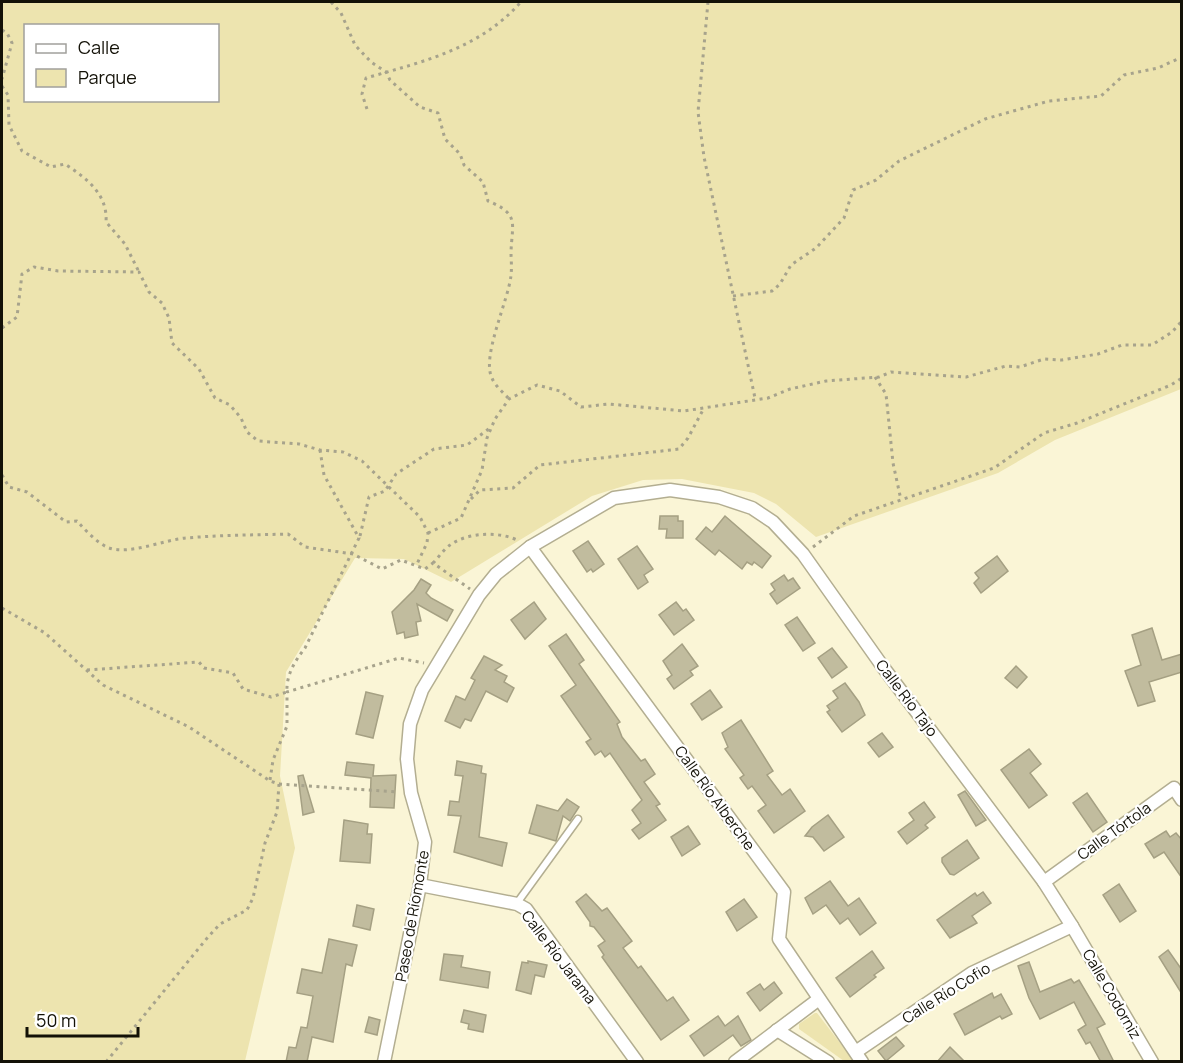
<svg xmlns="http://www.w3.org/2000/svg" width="1183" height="1063" font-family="Manrope,sans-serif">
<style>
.green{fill:#ede4af;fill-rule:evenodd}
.building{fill:#c1bc9e;stroke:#a5a083;stroke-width:1.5}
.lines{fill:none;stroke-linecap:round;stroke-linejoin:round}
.lane-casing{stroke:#b3ae91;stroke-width:9}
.street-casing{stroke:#b3ae91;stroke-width:15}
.path{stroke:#a7a38c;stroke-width:3;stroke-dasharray:3 4.5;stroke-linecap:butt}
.lane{stroke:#fff;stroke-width:6}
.street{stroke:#fff;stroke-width:12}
.labels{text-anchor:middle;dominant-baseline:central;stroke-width:4.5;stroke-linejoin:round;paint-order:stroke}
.street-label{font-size:15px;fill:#131107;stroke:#fff}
</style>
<rect width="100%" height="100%" fill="#faf5d6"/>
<g class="green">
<path d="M2,2H1181V389L1055,440L998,473L816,537L776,504L754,493L682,479L643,480L592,496L451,582L404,559L355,558L286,672L280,776L295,848L245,1061H2ZM26,26H218V100H26Z"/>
<path d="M815,1013H817L854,1061H844L799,1029V1024Z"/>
</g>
<g class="building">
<path d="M660,516H678V521H683V538H666L667,529H659Z"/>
<path d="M725,516L771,556L762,568L754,562L752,565L747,562L742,569L719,550L715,555L696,539L706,527L712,532Z"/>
<path d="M588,541L604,564L593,572L591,569L587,572L573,551Z"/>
<path d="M637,546L653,569L644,575L648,582L638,589L618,559Z"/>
<path d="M997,556L1008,571L981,593L974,583L979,578L975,573Z"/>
<path d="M784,575L788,581L793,578L800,588L777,604L770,594L775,590L771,584Z"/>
<path d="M421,579L431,585L426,593L431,598L453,610L447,621L417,604L421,621L416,622L418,635L405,638L404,632L397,634L392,612L414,590Z"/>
<path d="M534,602L546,619L525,639L511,620Z"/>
<path d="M676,602L683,611L686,609L694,620L674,635L659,615Z"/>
<path d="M797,617L815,643L803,651L785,625Z"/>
<path d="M1152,628L1162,660L1182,654V672L1149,682L1155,701L1138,706L1125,671L1141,665L1132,635Z"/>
<path d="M566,634L584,660L579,664L620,722L617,724L622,737L641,761L645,759L655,774L644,782L660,804L656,806L666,820L639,839L632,830L641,823L632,810L642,800L610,753L605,757L601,751L595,755L586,742L591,739L561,696L576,685L549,646Z"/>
<path d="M682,644L698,666L690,671L693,675L674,689L667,679L672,675L663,661Z"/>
<path d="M832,648L847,667L832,678L818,658Z"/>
<path d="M484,656L502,665L495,670L507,676L504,682L514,688L507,702L486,691L471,721L465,719L460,728L445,721L456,696L465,700L475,680L471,678Z"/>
<path d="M1016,666L1027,677L1017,688L1005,678Z"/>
<path d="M845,683L859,702L865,715L842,732L827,712L830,710L827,706L838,698L833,691Z"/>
<path d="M710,690L722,707L702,720L691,704Z"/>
<path d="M366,692L383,696L373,738L356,734Z"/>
<path d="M741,720L773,771L767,775L782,795L790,789L805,811L774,833L758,811L766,805L752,786L748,789L740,778L744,775L725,749L728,747L722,733Z"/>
<path d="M882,733L893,747L879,757L868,743Z"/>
<path d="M1029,749L1041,764L1030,773L1047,795L1029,808L1001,770Z"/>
<path d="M457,761L482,766L481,773L486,774L479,837L507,843L502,866L454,852L461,816L448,815L450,801L459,802L463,776L455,775Z"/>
<path d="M347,762L374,765L373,776L396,775L394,808L370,807L371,778L345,775Z"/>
<path d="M303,775L314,812L303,815L298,776Z"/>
<path d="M965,791L986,820L976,826L958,795Z"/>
<path d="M1087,793L1107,822L1093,832L1073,803Z"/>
<path d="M567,799L579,807L570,821L563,816L556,841L529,833L537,805L558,811Z"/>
<path d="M924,802L935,817L925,825L928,828L907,844L898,832L914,820L909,813Z"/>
<path d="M828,815L844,837L824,851L813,837L805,836L812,827Z"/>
<path d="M344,820L368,824L367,834H372L370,863L340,861Z"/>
<path d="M688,826L700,844L682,856L671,837Z"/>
<path d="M1166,831L1170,837L1176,833L1182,840V878L1164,852L1154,858L1145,844Z"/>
<path d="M967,840L979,858L954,875L950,874L942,862V858Z"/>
<path d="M830,881L848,906L859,898L876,923L860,935L848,918L840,924L826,905L813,914L805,898Z"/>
<path d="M1119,884L1136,911L1120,922L1103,895Z"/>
<path d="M983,892L991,903L972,916L977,923L950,938L937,920L975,893L977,896Z"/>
<path d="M586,894L602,911L607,908L632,941L623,948L638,968L641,966L667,1001L673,997L689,1020L661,1040L602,957L604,955L598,946L605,941L594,927L590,926V922L576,902Z"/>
<path d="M744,899L757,917L737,931L726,912Z"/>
<path d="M357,905L374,909L370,930L353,926Z"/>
<path d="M329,939L357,945L352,966L346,964L333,1042L312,1037L307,1062H286L289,1047L296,1048L301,1027L307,1028L313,996L297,993L302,969L322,973Z"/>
<path d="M1168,950L1182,970V994L1159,957Z"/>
<path d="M872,951L884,968L874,975L876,977L850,997L836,978Z"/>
<path d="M444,954L463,956L461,967L490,972L488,988L440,980Z"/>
<path d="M528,961L547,965L544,977L535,975L531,994L516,990L522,962L528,963Z"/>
<path d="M1029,962L1040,992L1071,979L1074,983L1079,980L1105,1024L1097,1028L1114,1062H1101L1090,1042L1086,1044L1078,1030L1086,1025L1074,1002L1040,1019L1029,998L1018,966Z"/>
<path d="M774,982L782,993L760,1011L747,993L760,984L764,990Z"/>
<path d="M992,993L994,998L1001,994L1012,1014L1002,1019L1000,1016L965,1035L954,1014Z"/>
<path d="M464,1010L486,1015L483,1032L468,1029L469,1024L461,1022Z"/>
<path d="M718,1016L725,1026L738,1016L751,1040L741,1046L733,1035L704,1056L690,1036Z"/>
<path d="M369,1017L380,1020L377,1035L365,1032Z"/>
<path d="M896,1037L904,1046L886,1061L878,1051Z"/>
<path d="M950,1047L965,1062H937Z"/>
</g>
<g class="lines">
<g class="lane-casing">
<path id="lane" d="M517,903L578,819"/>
</g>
<g class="street-casing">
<g id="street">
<path d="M530,547L784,892L779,939L862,1062"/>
<path d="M1044,882L1174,788L1182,800"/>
<path d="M420,885L517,904L526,909L637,1062"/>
<path d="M777,1030L828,1062"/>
<path d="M857,1051L972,973L1072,926"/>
<path d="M384,1062L420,885L425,842L411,793L407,759L410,724L422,690L479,595L496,574L530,547L614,498L670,490L719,497L752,508L773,522L803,554L883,667L1044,882L1072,926L1152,1062"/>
<path d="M735,1062L819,999"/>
</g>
</g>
<g class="path">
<path d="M331,2L341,13L355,45L371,62L386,72L390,80L420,107L438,113L445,139L460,154L464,165L483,182L488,201C520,214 512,223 511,252C511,259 512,267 511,275C509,299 481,357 492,378C495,386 504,393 509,399"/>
<path d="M708,2L698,112L704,157L755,398"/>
<path d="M2,30L7,33L12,43L2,79"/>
<path d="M2,86L8,95L9,125L22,151L51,167L65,164C86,178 108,194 106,222L125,244L139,272"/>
<path d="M367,109L362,94L366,78C425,61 479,49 521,2"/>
<path d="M733,296L772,291L780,284L791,265L816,248L844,218L853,190L876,180L899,161L985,119L1049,101L1101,96L1124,75L1158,68L1182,57"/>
<path d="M2,328L17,317L22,274L34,267L58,271L139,272L149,292L162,303L169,318L172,343L199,369L215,398L230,405L241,418L247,432L258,441L299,444L320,450L343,452L362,461L420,517L428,533L427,543L416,566"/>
<path d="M875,377L886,394L893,463L901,500"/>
<path d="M2,475L9,487L27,492L66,522L77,521C86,531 97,543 109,548C130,555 163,540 186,538C220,535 254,535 288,534L305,547L353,554L382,569L401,560L425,569L433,563L470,589"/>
<path d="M471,499L480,490L513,488L540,465L679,449L688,438L704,408"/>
<path d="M428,533L461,518L482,470L487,438L495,419L509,399L537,385L560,391L581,407L609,404L684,411L768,398L790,389L826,381L879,377L891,372L966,377L1006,366L1020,367L1044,359L1062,360L1098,354L1122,345H1152L1172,332L1182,321"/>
<path d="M360,536L369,497L385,491L396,474L434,449L467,445L490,428"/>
<path d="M813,547L854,516L994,468L1044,433L1077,423L1171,385L1182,378"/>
<path d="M433,563C438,558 444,549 450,545C468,532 500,531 519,541"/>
<path d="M2,608L45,633L103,685L189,727L270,781L279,784L277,812L265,843L253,898L247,910L220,924L208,937L106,1062"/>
<path d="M87,670L199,662L204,668L233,673L243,689L271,697L287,692C286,675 295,661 305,648L359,538L324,475L320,450"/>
<path d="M270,780L273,760L287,726V692L399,658L424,663"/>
<path d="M279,784L398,792"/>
</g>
<use href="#lane" class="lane"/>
<use href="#street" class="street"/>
</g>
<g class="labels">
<g class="street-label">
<text transform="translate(907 698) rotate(53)">Calle Río Tajo</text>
<text transform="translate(715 798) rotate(54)">Calle Río Alberche</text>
<text transform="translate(1114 831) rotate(-36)">Calle Tórtola</text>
<text transform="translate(412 916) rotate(-80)">Paseo de Ríomonte</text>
<text transform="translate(559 957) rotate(53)">Calle Río Jarama</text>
<text transform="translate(946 993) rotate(-32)">Calle Río Cofio</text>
<text transform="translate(1112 994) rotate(60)">Calle Codorniz</text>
</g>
</g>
<rect width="1183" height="1063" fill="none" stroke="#131107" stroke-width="6"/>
<rect x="24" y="24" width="195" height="78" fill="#ffffff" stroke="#a1a09c" stroke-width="1.5"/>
<rect x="36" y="44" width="30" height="9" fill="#ffffff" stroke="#a1a09c" stroke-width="1.5"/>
<text x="78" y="54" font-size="18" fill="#131107">Calle</text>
<rect x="36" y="69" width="30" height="18" fill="#ede4af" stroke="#a1a09c" stroke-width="1.5"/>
<text x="78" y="84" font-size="18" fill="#131107">Parque</text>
<path d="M27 1027v9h111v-9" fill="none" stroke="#131107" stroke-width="3"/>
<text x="36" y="1027" font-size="18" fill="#131107" stroke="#ffffff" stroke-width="4.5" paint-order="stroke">50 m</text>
</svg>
